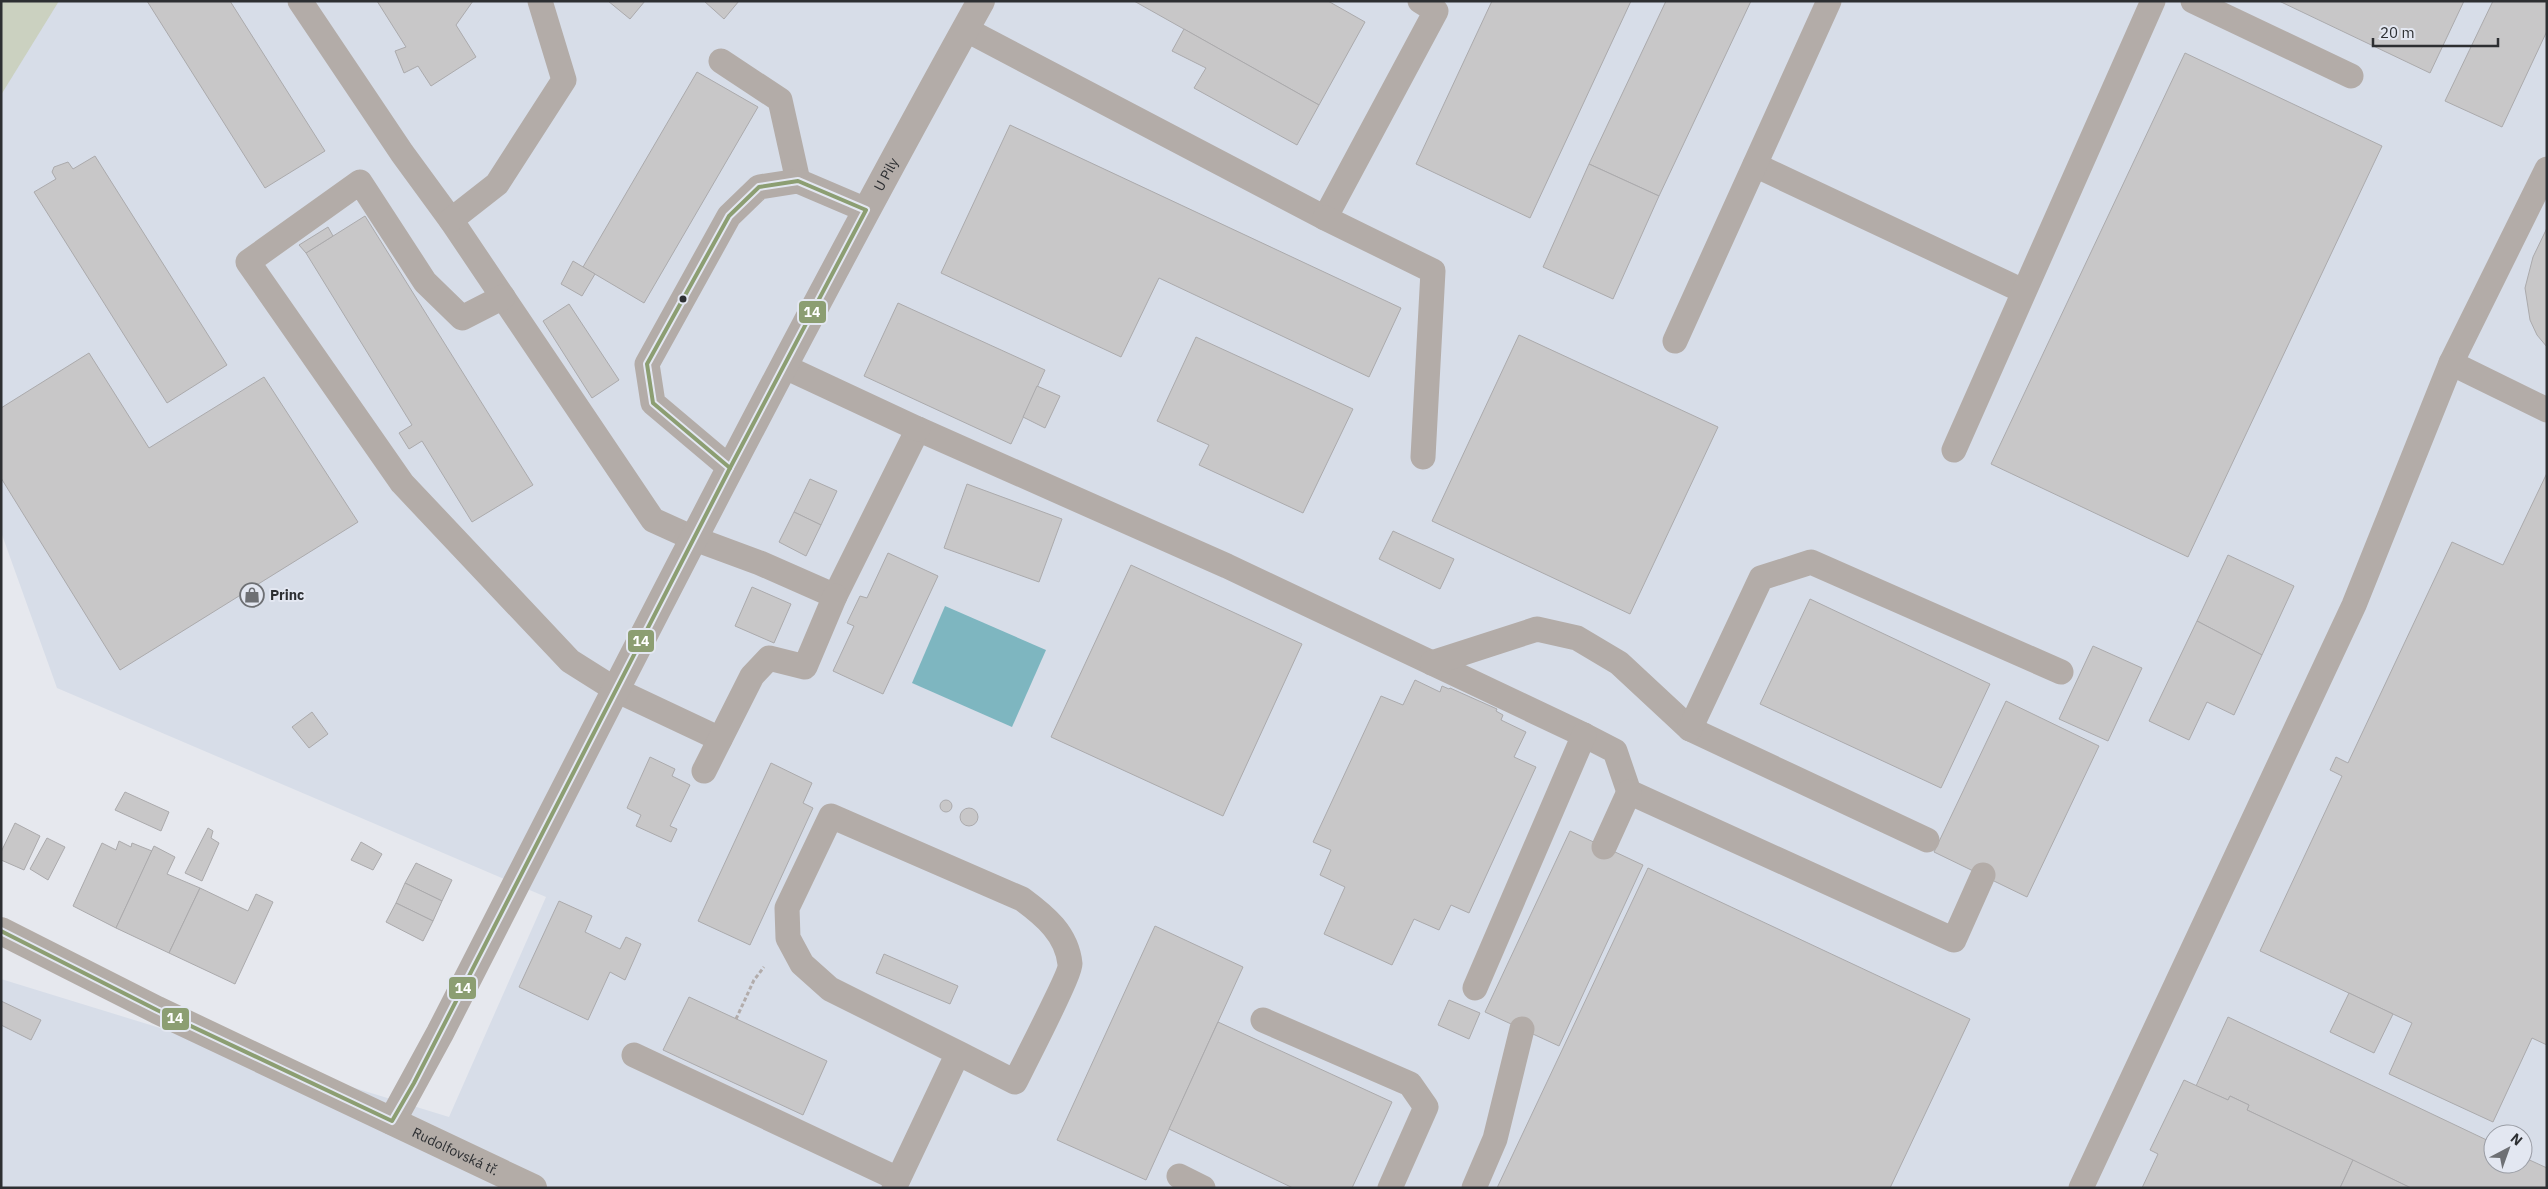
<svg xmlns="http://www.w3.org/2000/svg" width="2548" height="1189" font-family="'IBM Plex Sans',sans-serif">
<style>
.built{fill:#d7dde8;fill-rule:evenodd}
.green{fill:#cbd1c0}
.water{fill:#7eb6c0}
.building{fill:#c8c7c8;stroke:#abaaac}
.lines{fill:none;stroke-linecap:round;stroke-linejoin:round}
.path{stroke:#b2acab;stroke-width:3;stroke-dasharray:4 2.5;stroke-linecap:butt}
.service{stroke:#b3aca8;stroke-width:25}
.minor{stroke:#b3aca8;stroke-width:28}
.secondary{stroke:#b3aca7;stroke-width:28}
.bus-1-casing{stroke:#e3e7f1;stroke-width:8}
.bus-1{stroke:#8c9e72;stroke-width:4}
.bus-dot{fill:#2d2f32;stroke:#e3e7f1;stroke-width:2}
.labels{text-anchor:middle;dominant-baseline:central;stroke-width:4;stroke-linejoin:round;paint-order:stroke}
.street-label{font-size:14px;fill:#2d2f32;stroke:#e3e7f1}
.poi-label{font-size:14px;font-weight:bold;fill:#2d2f32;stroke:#e3e7f1;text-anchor:start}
.line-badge{stroke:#e3e7f1;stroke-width:2}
.badge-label{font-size:14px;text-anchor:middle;font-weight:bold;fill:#fff}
</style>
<rect width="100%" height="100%" fill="#e6e8ee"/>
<path class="built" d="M1,1H2547V1188H1V979L449,1117L546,897L57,688L1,532ZM2493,1134H2523V1164H2493Z"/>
<path class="green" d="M1,1H59L1,95Z"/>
<path class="water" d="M945,606L1046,650L1012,727L912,683Z"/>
<g class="building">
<path d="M147,1H230L325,151L265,188Z"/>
<path d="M377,1H473L456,25L476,57L431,86L418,66L404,73L395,51L406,47Z"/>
<path d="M608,1H645L630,19Z"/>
<path d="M704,1H739L724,19Z"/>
<path d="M1134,1H1328L1365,22L1319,105Z"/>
<path d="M1492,1H1631L1530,218L1416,164Z"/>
<path d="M1666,1H1751L1659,196L1589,164Z"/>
<path d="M2279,1H2464L2430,73Z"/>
<path d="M2493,1H2547V31L2502,127L2445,101Z"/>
<path d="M1184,29L1319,105L1297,145L1194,88L1206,68L1172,51Z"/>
<path d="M2185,53L2382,146L2188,557L1991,464Z"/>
<path d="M697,72L758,107L644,303L583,267Z"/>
<path d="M1010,125L1401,308L1369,377L1159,278L1121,357L941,273Z"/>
<path d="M95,156L227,365L167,403L34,192L56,179L52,172L54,167L68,162L73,169Z"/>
<path d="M1589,164L1659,196L1613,299L1543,267Z"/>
<path d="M365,216L533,485L472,522L422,441L409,449L399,433L412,425L306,253Z"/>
<path d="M328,227L333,236L306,253L299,245Z"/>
<path d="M2547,228V347L2537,335L2530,320L2525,288L2533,257Z"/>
<path d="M573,261L595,274L582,296L561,284Z"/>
<path d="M898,303L1045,370L1011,444L864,376Z"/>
<path d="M569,304L619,380L592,398L543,321Z"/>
<path d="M1519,335L1718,427L1630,614L1432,521Z"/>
<path d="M1196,337L1353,409L1303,513L1199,465L1209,445L1157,421Z"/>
<path d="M89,353L149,448L264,377L358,522L120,670L1,478V408Z"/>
<path d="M1037,386L1060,396L1045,428L1023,417Z"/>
<path d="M2547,473V1045L2532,1038L2493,1122L2389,1074L2412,1023L2260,951L2342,776L2330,770L2336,757L2348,763L2452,542L2503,565Z"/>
<path d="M810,479L837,491L821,525L794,512Z"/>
<path d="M967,484L1062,519L1039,582L944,548Z"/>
<path d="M794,512L821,525L806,556L779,542Z"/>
<path d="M1393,531L1454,559L1440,589L1379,559Z"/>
<path d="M888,553L938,576L883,694L833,671L854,626L847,623L860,596L867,598Z"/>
<path d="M2228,555L2294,586L2262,655L2197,621Z"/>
<path d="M1131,565L1302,644L1223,816L1051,737Z"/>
<path d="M752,587L791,604L774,643L735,626Z"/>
<path d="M1810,599L1990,684L1941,788L1760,704Z"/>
<path d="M2197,621L2262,655L2234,715L2207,702L2189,740L2149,721Z"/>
<path d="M2093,646L2142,668L2108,741L2059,719Z"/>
<path d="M1415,680L1440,692L1442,686L1449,689L1450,688L1497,709L1496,711L1503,715L1501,720L1526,732L1514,757L1536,767L1469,913L1451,905L1439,930L1414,919L1392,965L1324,934L1345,887L1320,875L1331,850L1313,842L1381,696L1403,705Z"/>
<path d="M2006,701L2099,746L2027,897L1934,852Z"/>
<path d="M312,712L328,734L309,748L292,727Z"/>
<path d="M650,757L675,769L672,776L690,785L670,826L677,829L671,842L636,826L641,815L627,808Z"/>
<path d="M771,763L812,783L803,803L813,808L750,945L698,921Z"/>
<path d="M125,792L169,812L161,831L115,810Z"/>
<circle cx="946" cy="806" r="6"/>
<circle cx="969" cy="817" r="9"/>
<path d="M15,823L40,836L24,870L1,860V852Z"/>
<path d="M208,828L213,831L211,838L219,843L202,881L185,873Z"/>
<path d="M1570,831L1643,865L1559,1046L1485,1012Z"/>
<path d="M47,838L65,847L48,880L30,869Z"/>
<path d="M119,841L131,847L132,843L152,851L116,928L73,906L102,843L116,850Z"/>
<path d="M361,842L382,854L373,870L351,860Z"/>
<path d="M154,846L175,857L167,874L200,888L169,953L116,928Z"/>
<path d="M416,863L452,880L442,901L405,883Z"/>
<path d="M1648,868L1970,1019L1890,1188H1497Z"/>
<path d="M405,883L442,901L433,921L396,903Z"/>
<path d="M200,888L248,911L256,894L273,902L235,984L169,953Z"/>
<path d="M559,901L592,916L585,932L620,949L626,937L641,944L625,980L610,972L588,1020L519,987Z"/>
<path d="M396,903L433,921L423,941L386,922Z"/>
<path d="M1155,926L1243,967L1146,1180L1057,1140Z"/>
<path d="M884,954L958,986L950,1004L876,973Z"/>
<path d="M2349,993L2393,1014L2374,1053L2330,1032Z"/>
<path d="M689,997L827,1061L803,1115L663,1050Z"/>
<path d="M1449,1000L1480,1013L1469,1039L1438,1025Z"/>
<path d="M1,1001L41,1020L31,1040L1,1025Z"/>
<path d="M2228,1017L2493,1143V1164H2523V1157L2547,1168V1188H2411L2247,1110L2249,1105L2230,1096L2228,1100L2196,1086Z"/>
<path d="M1218,1022L1392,1102L1352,1188H1293L1169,1129Z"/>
<path d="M2184,1080L2228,1100L2230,1096L2249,1105L2247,1110L2353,1160L2340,1188H2142L2158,1154L2150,1150Z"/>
<path d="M2353,1160L2411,1188H2340Z"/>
</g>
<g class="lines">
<path class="path" d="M736,1019L754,980L764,967"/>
<g class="service">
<path d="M300,1L402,153L451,220L653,520L695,539L760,563L835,596L918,429L1227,566L1584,735L1615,751L1629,792L1954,940L1983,875"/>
<path d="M2193,1L2351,76"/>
<path d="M965,29L1325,218L1436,11L1420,1"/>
<path d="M721,61L780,100L798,181"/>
<path d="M1755,165L2023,291"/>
<path d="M1325,218L1433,271L1423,457"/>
<path d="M451,220L497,184L564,80L540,1"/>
<path d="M503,297L462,318L425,282L360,182L248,262L402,483L570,661L616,690L720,739"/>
<path d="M1675,341L1829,1"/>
<path d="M2451,363L2547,169"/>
<path d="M783,366L918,429"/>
<path d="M1954,450L2153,1"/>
<path d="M730,468L653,403L647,364L729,216L759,187L798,181L866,210"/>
<path d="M1432,663L1537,629L1577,638L1619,663L1690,729L1927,840"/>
<path d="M1690,729L1761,578L1811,562L2061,672"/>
<path d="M704,771L752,676L769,658L805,667L835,596"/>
<path d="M1604,847L1629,792"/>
<path d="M1475,988L1584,735"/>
<path d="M1263,1020L1410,1084L1426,1107L1390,1188"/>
<path d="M634,1055L898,1179"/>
<path d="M1179,1176L1203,1188"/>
<path d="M894,1188L958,1053L830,989L802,964L788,938L787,908L831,816L1022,899C1045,916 1067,934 1070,964C1071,973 1023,1066 1015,1082L958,1053"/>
<path d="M1474,1188L1495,1139L1522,1029"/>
<path d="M2081,1188L2354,605L2451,363L2547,410"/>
</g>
<path class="minor" id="s1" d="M392,1121L440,1033C617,687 792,341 981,1"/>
<path class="secondary" id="s2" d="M1,931L157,1010L533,1188"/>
<g class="bus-1-casing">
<g id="bus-1">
<path d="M798,181L866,210L730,468L653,403L647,364L729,216L759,187Z"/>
<path d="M1,931L157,1010L392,1121L414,1083L730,468"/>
</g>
</g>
<use href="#bus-1" class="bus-1"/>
</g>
<defs>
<g id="shop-ring" transform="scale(1.25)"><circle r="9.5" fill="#e3e7f1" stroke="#6e7074" stroke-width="1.5"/><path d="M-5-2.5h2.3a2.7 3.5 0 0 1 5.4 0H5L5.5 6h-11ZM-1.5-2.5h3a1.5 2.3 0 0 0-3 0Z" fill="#6e7074"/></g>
</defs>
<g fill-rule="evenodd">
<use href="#shop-ring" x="252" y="595"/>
</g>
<circle class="bus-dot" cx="683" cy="299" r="4.5"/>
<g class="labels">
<g class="street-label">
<text stroke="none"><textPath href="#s1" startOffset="1068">U Pily</textPath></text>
<text stroke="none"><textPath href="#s2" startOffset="505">Rudolfovská tř.</textPath></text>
</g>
<g class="poi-label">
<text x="270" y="595">Princ</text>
</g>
</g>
<g class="line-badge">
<rect x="798" y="300" width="29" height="24" rx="5" fill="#8c9e72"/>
<rect x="627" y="629" width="28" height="24" rx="5" fill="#8c9e72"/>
<rect x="448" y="976" width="29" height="24" rx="5" fill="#8c9e72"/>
<rect x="161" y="1007" width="29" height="24" rx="5" fill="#8c9e72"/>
</g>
<g class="badge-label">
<text x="812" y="317">14</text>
<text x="641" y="646">14</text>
<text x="463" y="993">14</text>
<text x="175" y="1023">14</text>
</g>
<rect width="2548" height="1189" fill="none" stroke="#2d2f32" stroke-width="5"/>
<g transform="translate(2508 1149) rotate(41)"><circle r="24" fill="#e3e7f1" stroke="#9a9da5"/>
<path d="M0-4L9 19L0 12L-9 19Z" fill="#6e7074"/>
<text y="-8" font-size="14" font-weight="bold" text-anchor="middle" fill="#2d2f32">N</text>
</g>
<path d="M2373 38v8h125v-8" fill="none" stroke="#2d2f32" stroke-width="2.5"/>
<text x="2380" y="38" font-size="15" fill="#2d2f32" stroke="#e3e7f1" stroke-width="4" paint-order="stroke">20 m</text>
</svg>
